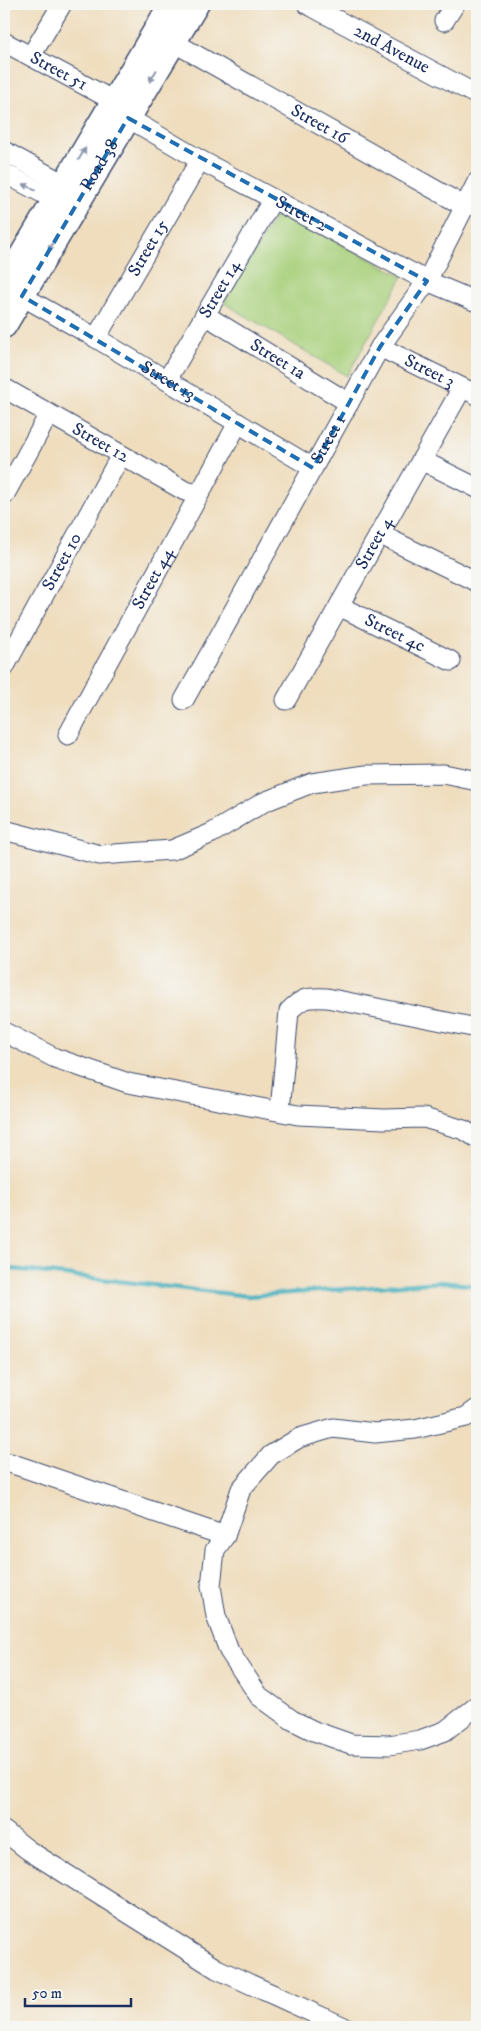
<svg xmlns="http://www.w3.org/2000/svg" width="481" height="2031" font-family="'IM FELL DW Pica',serif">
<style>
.green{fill:#a8d07b;stroke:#62806c}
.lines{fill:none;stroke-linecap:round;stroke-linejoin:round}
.stream{stroke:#3eadbb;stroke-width:4.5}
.minor-casing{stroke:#3b496c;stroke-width:21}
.major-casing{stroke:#3b496c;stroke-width:28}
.minor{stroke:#fff;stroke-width:19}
.major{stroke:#fff;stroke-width:25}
.oneway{fill:#8d97ae}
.marked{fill:none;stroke:#1f6fb2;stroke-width:4;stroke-dasharray:10 6;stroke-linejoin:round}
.labels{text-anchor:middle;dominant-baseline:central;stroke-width:4;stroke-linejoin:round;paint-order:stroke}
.street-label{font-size:18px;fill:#1b2f5e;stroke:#f6f6f2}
</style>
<rect width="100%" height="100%" fill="#f6f6f2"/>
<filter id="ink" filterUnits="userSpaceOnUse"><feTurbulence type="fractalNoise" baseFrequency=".02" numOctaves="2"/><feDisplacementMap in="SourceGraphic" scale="10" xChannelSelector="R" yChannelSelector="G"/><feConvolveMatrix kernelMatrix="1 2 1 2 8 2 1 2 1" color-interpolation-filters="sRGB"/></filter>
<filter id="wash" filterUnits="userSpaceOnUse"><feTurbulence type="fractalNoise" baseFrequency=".0096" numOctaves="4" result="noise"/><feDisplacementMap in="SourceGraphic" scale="20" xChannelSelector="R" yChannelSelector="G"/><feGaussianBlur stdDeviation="1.12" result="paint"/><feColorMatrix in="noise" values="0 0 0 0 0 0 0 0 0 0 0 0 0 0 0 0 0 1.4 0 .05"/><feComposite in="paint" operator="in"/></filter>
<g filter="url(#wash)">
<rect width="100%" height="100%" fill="#efddbd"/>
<path class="green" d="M278,212L403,276L347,376L224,303Z"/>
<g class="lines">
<path class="stream" d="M4,1268L248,1296L442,1282L477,1286"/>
</g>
</g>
<g filter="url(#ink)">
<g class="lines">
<g class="minor-casing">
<g id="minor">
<path id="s1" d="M307,4L477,95"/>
<path d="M444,21L455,4"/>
<path id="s2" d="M4,42L114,101"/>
<path id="s3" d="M173,42L464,206"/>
<path d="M31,56L62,4"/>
<path id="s4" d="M128,118L200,160L427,281L477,302"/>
<path d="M4,151L75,190"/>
<path d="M4,173L65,205"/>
<path id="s5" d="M22,296L96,338L313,468"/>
<path id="s6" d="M205,315L349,403"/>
<path id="s7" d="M96,338L200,160"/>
<path id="s8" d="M380,347L477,395"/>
<path id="s9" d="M167,380L273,199"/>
<path id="s10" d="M4,388L185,491L199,494"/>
<path d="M421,460L477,488"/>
<path d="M4,496L49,414"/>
<path d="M379,534L477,582"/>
<path id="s11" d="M339,606L451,661"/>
<path id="s12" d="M4,668L121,455"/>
<path id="s13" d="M184,700L380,347L427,281L477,182"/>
<path id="s14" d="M286,700L462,388"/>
<path id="s15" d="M68,735L238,423"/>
<path d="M4,830L100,855L172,850L212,833L264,802L312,783L366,775L444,774L477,781"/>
<path d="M4,1032L55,1058L128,1083L298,1115L384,1119L424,1118L464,1130L477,1138"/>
<path d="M280,1111L289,1011C303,997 308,997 327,998L477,1028"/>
<path d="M477,1409L466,1417L415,1429L375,1433L333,1428L299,1438L271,1455L241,1489L225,1536L215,1550L211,1586L216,1616L229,1651L259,1696L292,1720L314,1731L351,1744L389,1745L420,1740L445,1731L477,1706"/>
<path d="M10,1463L225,1536"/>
<path d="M4,1831L28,1850L217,1969L344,2027"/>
</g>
</g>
<g class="major-casing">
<g id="major">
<path d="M4,286L172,4"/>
<path id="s16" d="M4,325L196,4"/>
</g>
</g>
<use href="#minor" class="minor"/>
<use href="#major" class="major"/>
</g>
<defs><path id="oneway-solid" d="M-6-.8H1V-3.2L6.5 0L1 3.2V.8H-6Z" transform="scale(1.25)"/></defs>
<g class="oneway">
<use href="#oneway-solid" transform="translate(153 76) rotate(121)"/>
<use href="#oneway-solid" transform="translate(82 154) rotate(-59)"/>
<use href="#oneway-solid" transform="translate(29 187) rotate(-152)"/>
<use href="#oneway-solid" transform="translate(52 245) rotate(121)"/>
</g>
</g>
<path class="marked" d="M128,118L427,281L380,347L313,468L22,296Z"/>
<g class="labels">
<g class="street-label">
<text stroke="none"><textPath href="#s1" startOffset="96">2nd Avenue</textPath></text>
<text stroke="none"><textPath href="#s2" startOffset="62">Street 51</textPath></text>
<text stroke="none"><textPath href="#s3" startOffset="168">Street 16</textPath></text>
<text stroke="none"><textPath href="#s16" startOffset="186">Road 38</textPath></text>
<text stroke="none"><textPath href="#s4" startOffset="198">Street 2</textPath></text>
<text stroke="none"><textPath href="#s7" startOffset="104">Street 15</textPath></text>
<text stroke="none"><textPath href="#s9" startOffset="105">Street 14</textPath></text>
<text stroke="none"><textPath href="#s6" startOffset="85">Street 1a</textPath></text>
<text stroke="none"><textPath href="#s8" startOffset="55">Street 3</textPath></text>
<text stroke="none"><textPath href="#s5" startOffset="169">Street 13</textPath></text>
<text stroke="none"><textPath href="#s13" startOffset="298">Street 1</textPath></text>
<text stroke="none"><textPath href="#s10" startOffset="111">Street 12</textPath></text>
<text stroke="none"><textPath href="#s14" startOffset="180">Street 4</textPath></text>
<text stroke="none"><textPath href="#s12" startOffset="121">Street 10</textPath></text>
<text stroke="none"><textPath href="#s15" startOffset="178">Street 44</textPath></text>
<text stroke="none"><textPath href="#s11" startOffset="62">Street 4c</textPath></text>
</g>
</g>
<rect width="481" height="2031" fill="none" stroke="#f6f6f2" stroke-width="20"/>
<path d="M25 1998v8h106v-8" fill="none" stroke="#1b2f5e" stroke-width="2.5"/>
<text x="32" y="1998" font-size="15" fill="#1b2f5e" stroke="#f6f6f2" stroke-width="4" paint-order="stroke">50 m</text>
</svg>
